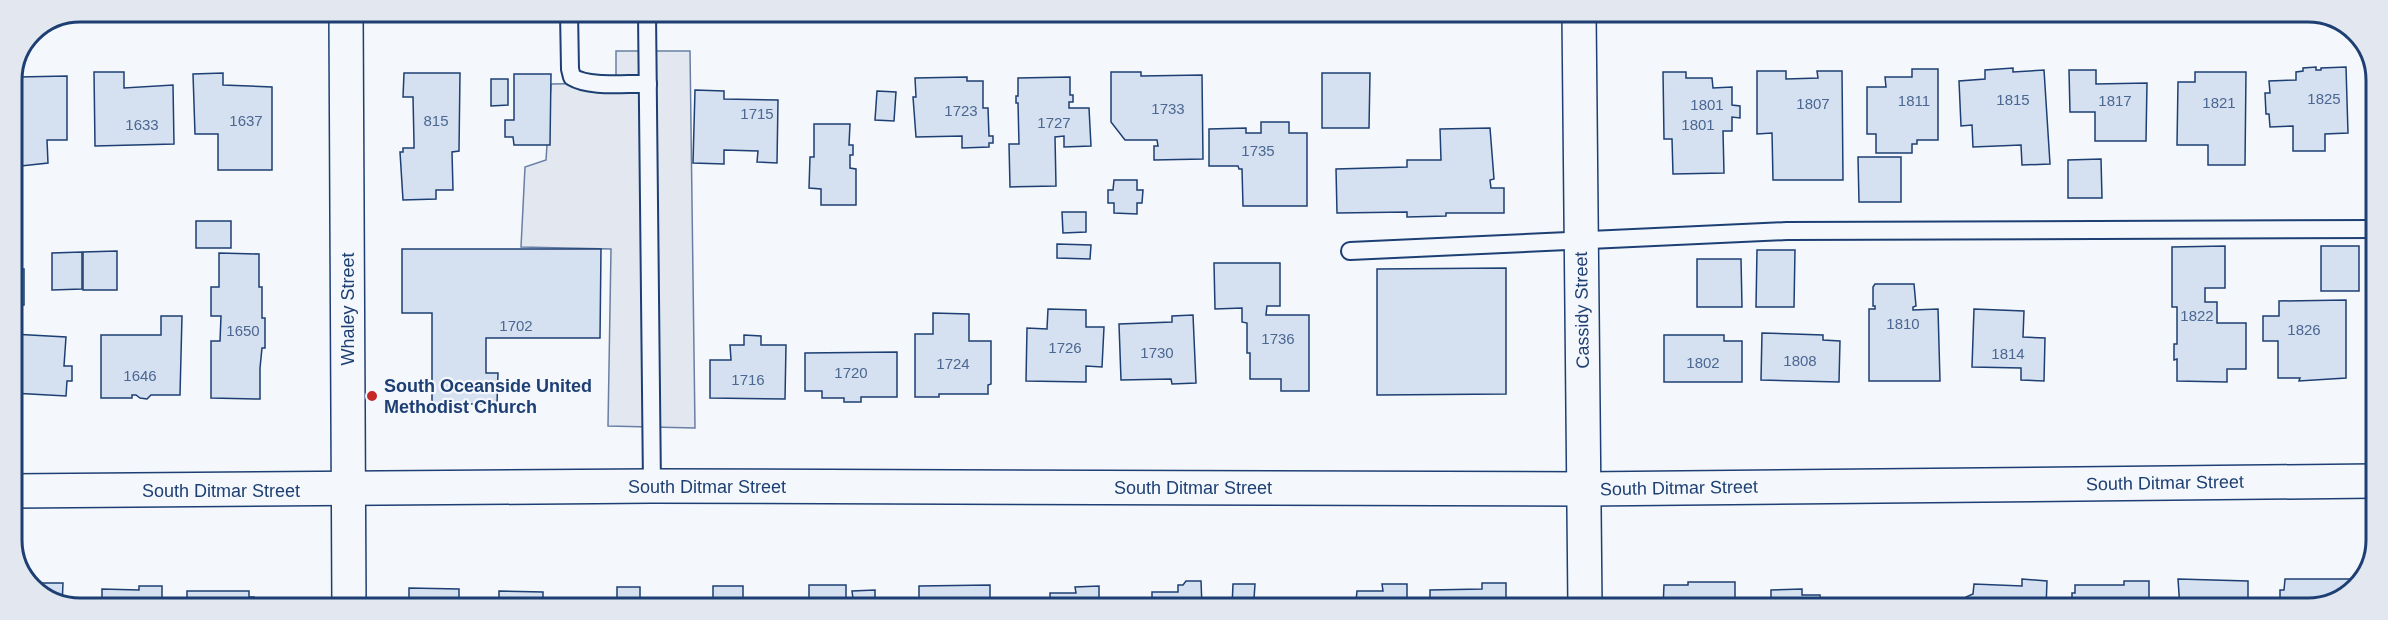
<svg xmlns="http://www.w3.org/2000/svg" width="2388" height="620" font-family="Helvetica,sans-serif">
<style>
.parking{fill:#e3e8f0;stroke:#687fa3;stroke-width:1.5}
.building{fill:#d5e0f0;stroke:#1d3f73;stroke-width:1.5}
.lines{fill:none;stroke-linecap:round;stroke-linejoin:round}
.lane-casing{stroke:#1d3f73;stroke-width:20}
.street-casing{stroke:#1d3f73;stroke-width:36}
.secondary-casing{stroke:#1d3f73;stroke-width:36}
.lane{stroke:#f4f7fb;stroke-width:16}
.street{stroke:#f4f7fb;stroke-width:33}
.secondary{stroke:#f4f7fb;stroke-width:33}
.poi-dot{fill:#c62828;stroke:#f4f7fb;stroke-width:2}
.labels{text-anchor:middle;dominant-baseline:central;stroke-width:4.5;stroke-linejoin:round;paint-order:stroke}
.number-label{font-size:15px;fill:#4b6792}
.street-label{font-size:18px;fill:#1d3f73;stroke:#f4f7fb}
.poi-label{font-size:18px;font-weight:bold;fill:#1d3f73;stroke:#f4f7fb;text-anchor:start}
.rim{fill:none;stroke:#1d3f73;stroke-width:3}
</style>
<rect width="100%" height="100%" fill="#f4f7fb"/>
<path class="parking" d="M616,51H690L695,428L608,426L611,249L521,247L525,167L546,160L551,84L616,83Z"/>
<g class="building">
<path d="M2316,67V70H2321V68L2346,67L2348,133L2325,134V151H2293V126L2270,127L2269,114H2266L2265,93H2270L2269,81L2296,80V72L2303,71V68Z"/>
<path d="M2013,68V72L2044,70L2050,164L2022,165L2021,145L1973,147L1972,125L1961,126L1959,81L1985,79V70Z"/>
<path d="M1912,69H1938V140H1917V144H1912V153H1876V134H1867V87H1886L1885,77H1912Z"/>
<path d="M2069,70H2096V84L2147,83L2146,141H2095V112H2070Z"/>
<path d="M1757,71H1786V79L1818,78L1817,71H1842L1843,180H1773L1772,133L1757,134Z"/>
<path d="M94,72H124V88L173,85L174,144L95,146Z"/>
<path d="M1111,72H1141V76L1202,75L1203,159L1154,160V146H1158L1157,140H1125L1111,122Z"/>
<path d="M1663,72H1686V78H1712L1713,88L1732,87V105L1740,106V118L1732,117V131H1723L1724,173L1673,174L1672,139H1664Z"/>
<path d="M2195,72H2246L2245,165H2208V145H2177L2178,82H2195Z"/>
<path d="M15,73H18V77L67,76V140H47L48,163L12,167V80Z"/>
<path d="M223,73V85L272,87V170H218V134H195L193,74Z"/>
<path d="M404,73H460L459,151L452,152L453,190H436V199L403,200L400,152H403V148H414V143L413,97H403Z"/>
<path d="M1322,73H1370L1369,128H1322Z"/>
<path d="M514,74H551L550,145H514L513,137H505V120H514Z"/>
<path d="M967,77V81H983V108H988L989,136H993V143H989V147L962,148V136L916,137L913,97H916L915,78Z"/>
<path d="M1070,77V95H1073V102H1069V108H1089L1091,146L1064,147V136L1055,137L1056,186L1010,187L1009,144H1019L1018,103H1016V96H1018V78Z"/>
<path d="M491,79H508V105L491,106Z"/>
<path d="M695,90L724,91V99L778,100L777,163L757,162L758,151L724,150V164L693,163Z"/>
<path d="M877,91L896,92L894,121L875,120Z"/>
<path d="M1261,122H1289V133H1307V206H1243L1242,169H1239L1238,166H1209V129L1246,128V133H1261Z"/>
<path d="M814,124H850L849,145H853V155H850V168L856,169V205H821V189L809,188L810,157H814Z"/>
<path d="M1490,128L1494,179L1490,180L1491,188H1504V213H1446V216L1407,217V212L1337,213L1336,169L1407,167V160H1441L1440,129Z"/>
<path d="M1858,157H1901V202H1859Z"/>
<path d="M2101,159L2102,198H2068V160Z"/>
<path d="M1114,180H1137V190H1143L1142,203H1137V214L1114,213V203H1108V190H1113Z"/>
<path d="M1062,212H1086V232L1063,233Z"/>
<rect x="196" y="221" width="35" height="27"/>
<path d="M1057,244L1091,245L1090,259L1057,258Z"/>
<path d="M2225,246V288H2205V302H2217V323H2246V369H2227V382L2177,381V359L2174,360V344H2177V307H2172V247Z"/>
<rect x="2321" y="246" width="38" height="45"/>
<path d="M402,249H601L600,338H486V373H498L497,404H432V313H402Z"/>
<path d="M1757,250H1795L1794,307H1756Z"/>
<path d="M117,251V290H83V252Z"/>
<path d="M82,252V289L52,290V253Z"/>
<path d="M219,253L259,254V287H262V318H265V348H262L260,368V399L211,398V341H220L221,316H211V287H219Z"/>
<path d="M1697,259H1741L1742,307H1697Z"/>
<path d="M1214,263H1280V306H1267L1266,315H1309V391H1281V379H1250V353H1247V323L1242,322V308L1215,309Z"/>
<path d="M1506,268V394L1377,395V269Z"/>
<rect x="12" y="269" width="12" height="36"/>
<path d="M1875,284H1914L1916,306L1913,307V310L1938,309L1940,381H1869V309H1875V306H1873V287Z"/>
<path d="M2346,300V378L2299,381L2300,378H2278V341H2263V316H2279V301Z"/>
<path d="M1048,309L1086,310V327H1104L1102,367L1086,366V382L1026,381L1027,328L1047,329Z"/>
<path d="M1974,309L2024,311L2023,337L2045,338L2044,381L2021,380V368L1972,367Z"/>
<path d="M933,313L969,314V341H991V384L988,385V394H939V397H915V334H933Z"/>
<path d="M1193,315L1196,383L1172,384L1171,379L1121,380L1119,324L1172,322V316Z"/>
<path d="M161,316H182L180,395H151L147,399L140,398L136,395H132V398H101V335H161Z"/>
<path d="M1762,333L1823,335V340L1840,341L1839,382L1761,380Z"/>
<path d="M12,334L66,337L64,366H72V381H67L66,396L12,393Z"/>
<path d="M744,335L761,336V345H786L785,399L710,398V360H731L730,345H744Z"/>
<path d="M1664,335H1724V341H1742V382H1664Z"/>
<path d="M897,352V397H861V402H844V398H822V391H805V353Z"/>
<path d="M2022,579L2047,581L2046,608H1965L1966,597L1973,594L1974,584L2022,586Z"/>
<path d="M2178,579L2248,581V608H2180Z"/>
<path d="M2285,579H2350V593L2308,608H2280V590H2284Z"/>
<path d="M1186,581H1201L1202,607H1115V603L1152,602V592H1178V585H1183Z"/>
<path d="M2124,581H2149V608H2072V593H2075V585H2124Z"/>
<path d="M1688,582H1735V607H1663L1664,585H1688Z"/>
<path d="M28,583H63L62,606L29,585Z"/>
<path d="M1482,583H1506V607H1430V590L1482,589Z"/>
<path d="M1233,584H1255L1254,599L1303,598V607H1232Z"/>
<path d="M1382,584H1407V607H1338V601H1356L1357,591H1383Z"/>
<path d="M809,585H846V599H853L852,591L875,590V600L896,599V607H809Z"/>
<path d="M990,585V607H919V586Z"/>
<path d="M139,586H162V606H102V589L139,590Z"/>
<path d="M713,586H743V600L793,601V606H713Z"/>
<path d="M1099,586V607H1025V603H1050V593H1076L1075,587Z"/>
<path d="M617,587H640V601H689V606H617Z"/>
<path d="M409,588L459,589V598H479V606H409Z"/>
<path d="M1802,589V595H1820V606H1837V608L1768,607L1767,598H1771V590Z"/>
<path d="M187,591H249V597H254V606H187Z"/>
<path d="M499,591L543,592V598L584,599V606H499Z"/>
</g>
<g class="lines">
<g class="lane-casing">
<g id="lane">
<path d="M569,12L570,69L572,77C590,88 627,83 648,84"/>
<path d="M647,13L652,486"/>
<path d="M1350,251L1787,231L2375,229"/>
</g>
</g>
<g class="street-casing">
<g id="street">
<path d="M346,12L349,606"/>
<path d="M12,491L652,486L1585,489L2374,481"/>
</g>
</g>
<g class="secondary-casing">
<path id="secondary" d="M1579,13L1585,607"/>
</g>
<use href="#lane" class="lane"/>
<use href="#street" class="street"/>
<use href="#secondary" class="secondary"/>
</g>
<circle class="poi-dot" cx="372" cy="396" r="6"/>
<g class="labels">
<g class="number-label">
<text x="2324" y="98">1825</text>
<text x="2013" y="99">1815</text>
<text x="1914" y="100">1811</text>
<text x="2115" y="100">1817</text>
<text x="2219" y="102">1821</text>
<text x="1813" y="103">1807</text>
<text x="1707" y="104">1801</text>
<text x="1168" y="108">1733</text>
<text x="961" y="110">1723</text>
<text x="757" y="113">1715</text>
<text x="246" y="120">1637</text>
<text x="436" y="120">815</text>
<text x="1054" y="122">1727</text>
<text x="142" y="124">1633</text>
<text x="1698" y="124">1801</text>
<text x="1258" y="150">1735</text>
<text x="2197" y="315">1822</text>
<text x="1903" y="323">1810</text>
<text x="516" y="325">1702</text>
<text x="2304" y="329">1826</text>
<text x="243" y="330">1650</text>
<text x="1278" y="338">1736</text>
<text x="1065" y="347">1726</text>
<text x="1157" y="352">1730</text>
<text x="2008" y="353">1814</text>
<text x="1800" y="360">1808</text>
<text x="1703" y="362">1802</text>
<text x="953" y="363">1724</text>
<text x="851" y="372">1720</text>
<text x="140" y="375">1646</text>
<text x="748" y="379">1716</text>
</g>
<g class="street-label">
<text transform="translate(348 309) rotate(-90)">Whaley Street</text>
<text transform="translate(1582 310) rotate(-91)">Cassidy Street</text>
<text transform="translate(2165 483) rotate(-1)">South Ditmar Street</text>
<text x="707" y="487">South Ditmar Street</text>
<text x="1193" y="488">South Ditmar Street</text>
<text transform="translate(1679 488) rotate(-1)">South Ditmar Street</text>
<text x="221" y="491">South Ditmar Street</text>
</g>
<g class="poi-label">
<text x="384" y="386">South Oceanside United<tspan x="384" dy="21">Methodist Church</tspan></text>
</g>
</g>
<path d="M0 0H2388V620H0ZM80 22H2308A58 58 0 0 1 2366 80V540A58 58 0 0 1 2308 598H80A58 58 0 0 1 22 540V80A58 58 0 0 1 80 22Z" fill="#e3e8f0" fill-rule="evenodd"/>
<path class="rim" d="M80 22H2308A58 58 0 0 1 2366 80V540A58 58 0 0 1 2308 598H80A58 58 0 0 1 22 540V80A58 58 0 0 1 80 22Z"/>
</svg>
